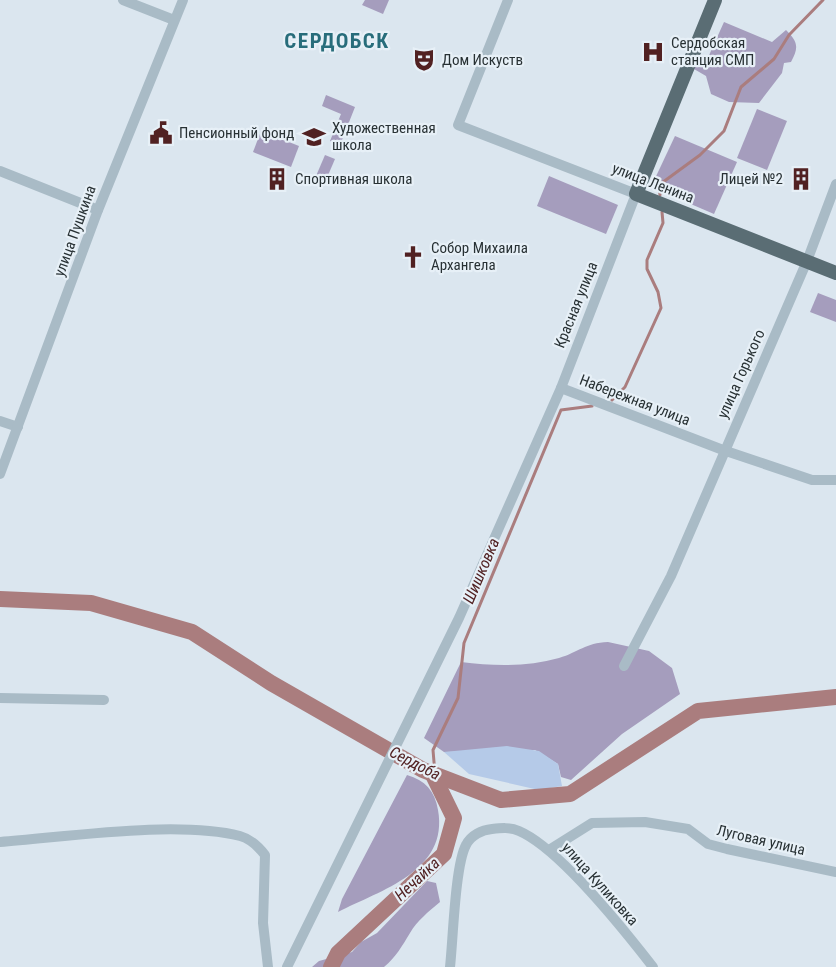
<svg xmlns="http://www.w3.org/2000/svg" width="836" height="967" font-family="'Roboto Condensed',sans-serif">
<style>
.green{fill:#a59dbd}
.sand{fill:#b5cae8}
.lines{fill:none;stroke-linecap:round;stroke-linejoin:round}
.stream{stroke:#aa7d7e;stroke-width:3}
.river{stroke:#aa7d7e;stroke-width:16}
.minor{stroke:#a9bbc6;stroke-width:10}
.major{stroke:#5a6d74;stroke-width:14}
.labels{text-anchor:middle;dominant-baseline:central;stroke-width:4.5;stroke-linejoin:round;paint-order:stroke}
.poi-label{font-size:15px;fill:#283134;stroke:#e7f0f7;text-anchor:start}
.street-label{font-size:15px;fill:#283134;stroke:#e7f0f7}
.water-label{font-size:16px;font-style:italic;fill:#512122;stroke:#e7f0f7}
.district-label{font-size:21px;font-weight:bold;letter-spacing:1.5px;fill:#286d7b;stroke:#e7f0f7}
</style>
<rect width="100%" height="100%" fill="#dbe6ef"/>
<g class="green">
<path d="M365,0H389L383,14L362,5Z"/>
<path d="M724,22L772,42L786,30C798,42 799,47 791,62L784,63L782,73L759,103L729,102L711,94L706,76L694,69L698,58L706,62Z"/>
<path d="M326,95L355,107L340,145L330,141L341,114L322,106Z"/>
<path d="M757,109L787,121L767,170L737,158Z"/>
<path d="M261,131L299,146L291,167L253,152Z"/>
<path d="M675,136L737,162L714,214L651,187Z"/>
<path d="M325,155L335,159L326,180L316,176Z"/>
<path d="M549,176L618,205L606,234L537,206Z"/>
<path d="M818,293L836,300V322L810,312Z"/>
<path d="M608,642L649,651L672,668L680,694L622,734L571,780L561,777L558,764L535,750L444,752L424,738L461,662C494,666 527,667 559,658C579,652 585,643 608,642Z"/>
<path d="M407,775C425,780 435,791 438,810C449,871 381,890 338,912L342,899Z"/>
<path d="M427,881L436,883L440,902C429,911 417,921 410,933C402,946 396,957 384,967H312L319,961L352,952L361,942L377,933Z"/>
</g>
<path class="sand" d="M507,746L539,751L558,764L562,786L539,790L469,774L444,752Z"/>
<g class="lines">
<g class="stream">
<path d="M660,195L659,185L700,155L724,131L741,87L774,59L789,35L823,0"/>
<path d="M612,400L625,387L661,308L658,292L647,269V260L663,223L662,212"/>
<path d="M435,774L433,750L458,698L464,643L561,410L592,406"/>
</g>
<g class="river">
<path d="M0,599L91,603L192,632L271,683L423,770L501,800L570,794L698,711L836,697"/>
<path d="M331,967L338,953L444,854L454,818L432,773"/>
</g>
<g class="minor">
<path d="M123,0L174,20"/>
<path d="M0,171L98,210"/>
<path d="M561,388L723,450L812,480H836"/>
<path d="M0,421L18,427"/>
<path d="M0,474L98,210L183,0"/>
<path d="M624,666L671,576L807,261L836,184"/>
<path d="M0,698L104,700"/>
<path d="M0,842C67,837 176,820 240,836C251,839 258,846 265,855L263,923L268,967"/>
<path d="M549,850L592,823L645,822L688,829L708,844L727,849L836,872"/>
<path d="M287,967L459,618L561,388L636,194L458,125L508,0"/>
<path d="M450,967C453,941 455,865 466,845C471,835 482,830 492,829C501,828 510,827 519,831C559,848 625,931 653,967"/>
</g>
<path class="major" d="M715,0L636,194L836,273"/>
</g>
<defs>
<g id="hospital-bare" transform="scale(1.8)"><path d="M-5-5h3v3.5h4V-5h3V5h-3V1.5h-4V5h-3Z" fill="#512122" stroke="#e7f0f7" stroke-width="2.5" paint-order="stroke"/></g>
<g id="theatre-bare" transform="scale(1.8)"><path d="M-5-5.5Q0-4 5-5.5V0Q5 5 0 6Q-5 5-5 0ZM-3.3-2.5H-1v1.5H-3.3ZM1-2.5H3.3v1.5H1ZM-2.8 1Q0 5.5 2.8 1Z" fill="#512122" stroke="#e7f0f7" stroke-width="2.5" paint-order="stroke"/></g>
<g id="civic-bare" transform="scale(1.8)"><path d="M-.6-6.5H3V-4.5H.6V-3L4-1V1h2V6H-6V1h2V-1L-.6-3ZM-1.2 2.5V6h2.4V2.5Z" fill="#512122" stroke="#e7f0f7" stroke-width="2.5" paint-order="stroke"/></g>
<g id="school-bare" transform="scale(1.8)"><path d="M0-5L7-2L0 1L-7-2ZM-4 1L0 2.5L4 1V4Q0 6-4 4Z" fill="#512122" stroke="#e7f0f7" stroke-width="2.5" paint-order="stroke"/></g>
<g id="building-bare" transform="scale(1.8)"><path d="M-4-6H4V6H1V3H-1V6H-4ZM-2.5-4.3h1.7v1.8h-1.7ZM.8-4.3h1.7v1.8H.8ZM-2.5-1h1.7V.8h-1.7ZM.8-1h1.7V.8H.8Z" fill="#512122" stroke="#e7f0f7" stroke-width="2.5" paint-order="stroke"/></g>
<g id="church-bare" transform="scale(1.8)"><path d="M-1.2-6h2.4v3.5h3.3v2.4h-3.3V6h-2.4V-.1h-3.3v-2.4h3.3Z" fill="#512122" stroke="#e7f0f7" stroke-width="2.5" paint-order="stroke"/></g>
</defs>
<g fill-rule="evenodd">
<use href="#hospital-bare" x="653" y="52"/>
<use href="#theatre-bare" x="424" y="60"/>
<use href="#civic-bare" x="161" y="133"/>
<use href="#school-bare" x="314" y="137"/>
<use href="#building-bare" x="277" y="179"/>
<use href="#building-bare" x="801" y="179"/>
<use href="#church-bare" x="413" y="257"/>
</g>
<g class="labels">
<g class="poi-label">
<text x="671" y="43">Сердобская<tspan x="671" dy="17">станция СМП</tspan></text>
<text x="442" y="60">Дом Искуств</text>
<text x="332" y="128">Художественная<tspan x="332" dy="17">школа</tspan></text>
<text x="179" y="133">Пенсионный фонд</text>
<text x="295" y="179">Спортивная школа</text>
<text x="783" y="179" text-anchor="end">Лицей №2</text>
<text x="431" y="248">Собор Михаила<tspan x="431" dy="17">Архангела</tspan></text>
</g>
<g class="street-label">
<text transform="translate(653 183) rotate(21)">улица Ленина</text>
<text transform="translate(75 231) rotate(-70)">улица Пушкина</text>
<text transform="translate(576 305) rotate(-68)">Красная улица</text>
<text transform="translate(741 374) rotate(-66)">улица Горького</text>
<text transform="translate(635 400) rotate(21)">Набережная улица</text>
<text transform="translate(761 840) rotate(13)">Луговая улица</text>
<text transform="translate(600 884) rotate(48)">улица Куликовка</text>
</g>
<g class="water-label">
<text transform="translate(481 571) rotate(-67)">Шишковка</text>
<text transform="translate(415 763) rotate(27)">Сердоба</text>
<text transform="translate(417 879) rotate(-43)">Нечайка</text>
</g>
<g class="district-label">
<text x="337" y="41">СЕРДОБСК</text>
</g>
</g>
</svg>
